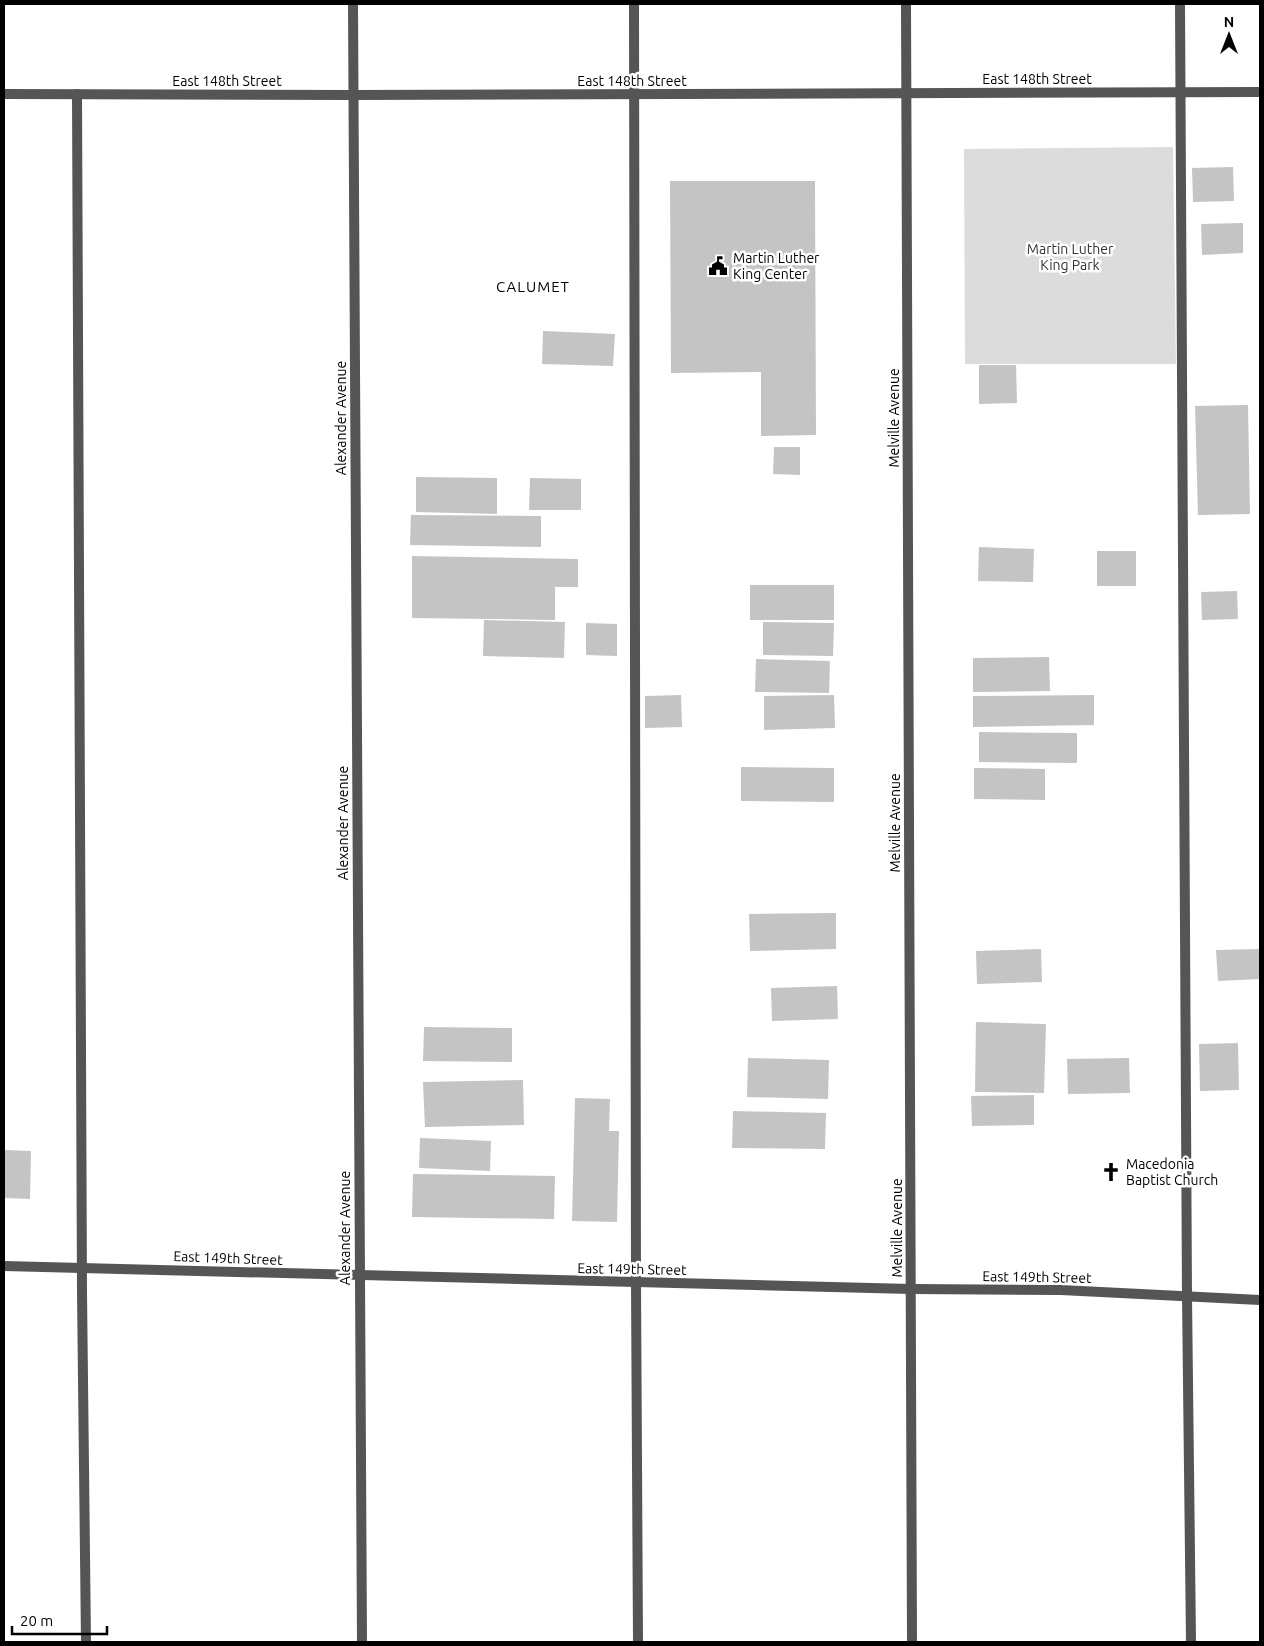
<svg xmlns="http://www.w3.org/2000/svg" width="1264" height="1646" font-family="Ubuntu,sans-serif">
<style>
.green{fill:#dcdcdc}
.building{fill:#c4c4c4}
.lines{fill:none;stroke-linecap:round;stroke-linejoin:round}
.service{stroke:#555;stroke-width:10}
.minor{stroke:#555;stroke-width:10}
.labels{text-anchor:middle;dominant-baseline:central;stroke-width:5;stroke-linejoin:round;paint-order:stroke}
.street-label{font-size:14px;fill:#000;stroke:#fff}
.park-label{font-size:14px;fill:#333;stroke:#fff}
.poi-label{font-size:14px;fill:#000;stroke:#fff;text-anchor:start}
.neighbourhood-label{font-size:15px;letter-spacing:1px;fill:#000;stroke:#fff}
</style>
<rect width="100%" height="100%" fill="#fff"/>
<path class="green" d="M1173,147L1176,364H965L964,149Z"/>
<g class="building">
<path d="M1233,167L1234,201L1193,202L1192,168Z"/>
<path d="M670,181H815L816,435L761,436V372L671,373Z"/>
<path d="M1243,223V253L1202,255L1201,224Z"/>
<path d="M543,331L615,334L613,366L542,364Z"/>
<path d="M979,365H1016L1017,403L979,404Z"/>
<path d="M1248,405L1250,514L1198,515L1195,406Z"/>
<path d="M774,447H800V475L773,474Z"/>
<path d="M416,477L497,478V514L416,512Z"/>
<path d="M530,478L581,479V510H529Z"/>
<path d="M411,515L541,516V547L410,545Z"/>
<path d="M979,547L1034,549L1033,582L978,581Z"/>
<rect x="1097" y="551" width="39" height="35"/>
<path d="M412,556L578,559V587H555V620L412,618Z"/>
<rect x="750" y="585" width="84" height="35"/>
<path d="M1237,591L1238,619L1202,620L1201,592Z"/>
<path d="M484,620L565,622L564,658L483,656Z"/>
<path d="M763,622L834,623L833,656L763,655Z"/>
<path d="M586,623L617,624V656L586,655Z"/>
<path d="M1049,657L1050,691L973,692V658Z"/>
<path d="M756,659L830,661L829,693L755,692Z"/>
<path d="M681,695L682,727L645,728V696Z"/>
<path d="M834,695L835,728L764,730V696Z"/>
<path d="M1094,695V725L973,727V696Z"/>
<path d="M979,732L1077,733V763L979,762Z"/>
<path d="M741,767L834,768V802L741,801Z"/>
<path d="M974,768L1045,769V800L974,799Z"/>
<path d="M836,913V949L750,951L749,914Z"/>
<path d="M1041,949L1042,982L977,984L976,951Z"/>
<path d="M1260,949V979L1218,981L1216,950Z"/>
<path d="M837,986L838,1019L772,1021L771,988Z"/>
<path d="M976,1022L1046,1024L1044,1093L975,1092Z"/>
<path d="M424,1027L512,1028V1062L423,1061Z"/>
<path d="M1238,1043L1239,1090L1200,1091L1199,1044Z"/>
<path d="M748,1058L829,1060L828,1099L747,1097Z"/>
<path d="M1129,1058L1130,1093L1068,1094L1067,1059Z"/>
<path d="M523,1080L524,1125L425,1127L423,1082Z"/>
<path d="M1034,1095V1125L972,1126L971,1096Z"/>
<path d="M575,1098L610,1099L609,1131H619L617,1222L572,1221Z"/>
<path d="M733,1111L826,1113L825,1149L732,1148Z"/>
<path d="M420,1138L491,1141L490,1171L419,1168Z"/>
<path d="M4,1150L31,1151L30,1199L4,1198Z"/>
<path d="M413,1174L555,1176L554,1219L412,1217Z"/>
</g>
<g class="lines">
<g class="service">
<path d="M634,4L636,1283L638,1642"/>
<path d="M1180,4L1187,1296L1191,1642"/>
<path d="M77,94L82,1292L86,1642"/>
</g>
<g class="minor">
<path d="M353,4L362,1642"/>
<path d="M906,4L912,1642"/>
<path d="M4,94L353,95L1260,92"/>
<path d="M4,1266L911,1289L1061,1290L1260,1300"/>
</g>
</g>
<defs>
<g id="civic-bare" transform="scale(1.5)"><path d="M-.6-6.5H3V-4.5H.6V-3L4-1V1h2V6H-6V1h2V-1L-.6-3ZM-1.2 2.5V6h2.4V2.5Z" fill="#000" stroke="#fff" stroke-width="2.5" paint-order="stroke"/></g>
<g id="church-bare" transform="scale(1.5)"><path d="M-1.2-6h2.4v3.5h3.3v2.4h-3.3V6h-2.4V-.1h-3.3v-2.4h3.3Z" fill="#000" stroke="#fff" stroke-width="2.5" paint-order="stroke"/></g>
</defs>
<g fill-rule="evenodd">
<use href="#civic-bare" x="718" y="266"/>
<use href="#church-bare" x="1111" y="1172"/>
</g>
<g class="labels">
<g class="street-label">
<text x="1037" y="79">East 148th Street</text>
<text x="227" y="81">East 148th Street</text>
<text x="632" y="81">East 148th Street</text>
<text transform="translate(341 418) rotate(-90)">Alexander Avenue</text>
<text transform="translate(894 418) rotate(-90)">Melville Avenue</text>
<text transform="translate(343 823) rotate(-90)">Alexander Avenue</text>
<text transform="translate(895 823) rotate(-90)">Melville Avenue</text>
<text transform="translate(345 1228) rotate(-90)">Alexander Avenue</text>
<text transform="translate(897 1228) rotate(-90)">Melville Avenue</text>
<text transform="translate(228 1258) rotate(2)">East 149th Street</text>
<text transform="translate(632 1269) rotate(1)">East 149th Street</text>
<text transform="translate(1037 1277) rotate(1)">East 149th Street</text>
</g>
<g class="park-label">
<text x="1070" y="249">Martin Luther<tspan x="1070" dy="16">King Park</tspan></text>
</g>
<g class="poi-label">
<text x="733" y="258">Martin Luther<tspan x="733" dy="16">King Center</tspan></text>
<text x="1126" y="1164">Macedonia<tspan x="1126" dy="16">Baptist Church</tspan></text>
</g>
<g class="neighbourhood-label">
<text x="533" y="286">CALUMET</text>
</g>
</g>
<rect width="1264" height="1646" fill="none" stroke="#000000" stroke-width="10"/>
<g transform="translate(1229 35)" stroke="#ffffff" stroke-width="4" paint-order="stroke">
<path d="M0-4L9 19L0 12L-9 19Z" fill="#000000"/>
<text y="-8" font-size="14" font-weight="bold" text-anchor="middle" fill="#000000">N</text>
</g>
<path d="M12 1626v8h95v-8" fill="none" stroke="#000000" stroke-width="2.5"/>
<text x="20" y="1626" font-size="15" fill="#000000" stroke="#ffffff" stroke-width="4" paint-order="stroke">20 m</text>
</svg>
